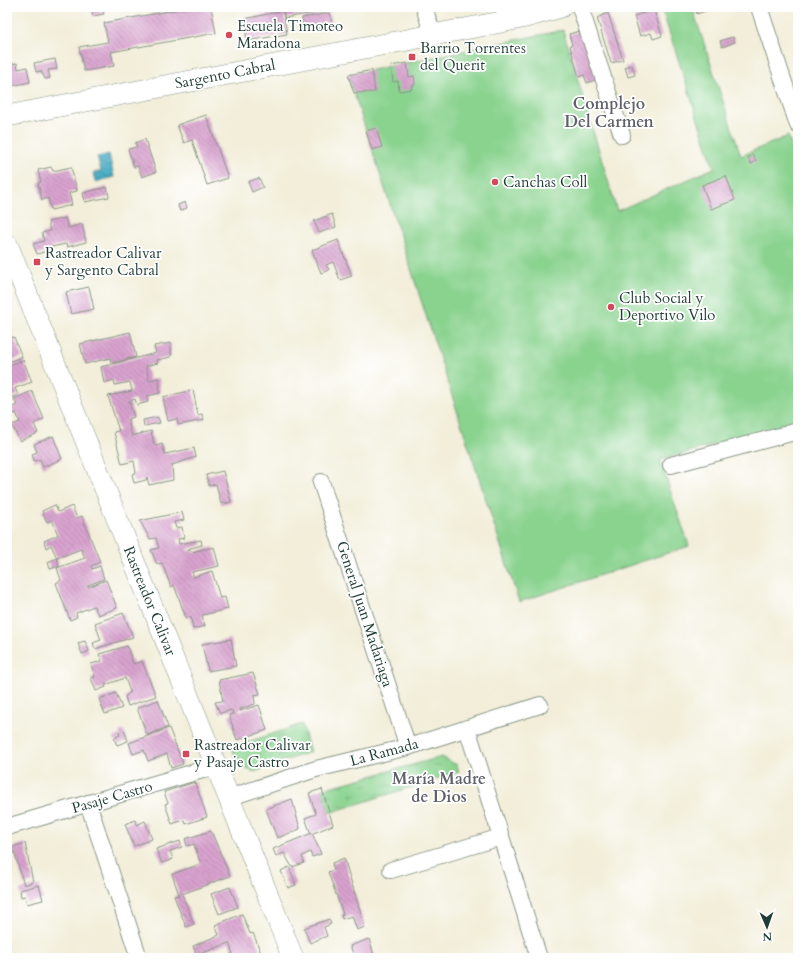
<svg xmlns="http://www.w3.org/2000/svg" width="805" height="965" font-family="Cardo,serif">
<style>
.grass{fill:url(#grass-tufts);stroke:#548862}
.pitch{fill:#8ad38f;stroke:#548862}
.water{fill:url(#water-waves);stroke:#30737a}
.building{fill:url(#building-back-hatch)}
.lines{fill:none;stroke-linecap:round;stroke-linejoin:round}
.minor-casing{stroke:#889686;stroke-width:18}
.major-casing{stroke:#889686;stroke-width:22}
.minor{stroke:#fff;stroke-width:16}
.major{stroke:#fff;stroke-width:21}
.poi-dot{fill:#d1495b;stroke:#fff;stroke-width:1.5}
.labels{text-anchor:middle;dominant-baseline:central;stroke-width:3.5;stroke-linejoin:round;paint-order:stroke}
.poi-label{font-size:15px;fill:#1f3d34;stroke:#fff;text-anchor:start}
.street-label{font-size:15px;fill:#1f3d34;stroke:#fff}
.neighbourhood-label{font-size:16px;font-weight:bold;fill:#60616a;stroke:#fff}
</style>
<defs>
<pattern id="grass-tufts" width="24" height="20" patternUnits="userSpaceOnUse"><rect width="24" height="20" fill="#8ad38f"/><path d="M3 7l-1-3M5 7V3M7 7l1-3M15 17l-1-3M17 17v-4M19 17l1-3" fill="none" stroke="#70ac76"/></pattern>
<pattern id="water-waves" width="16" height="10" patternUnits="userSpaceOnUse"><rect width="16" height="10" fill="#41a9c1"/><path d="M0 5q4-4 8 0t8 0" fill="none" stroke="#368b9e"/></pattern>
<pattern id="building-back-hatch" width="6" height="6" patternUnits="userSpaceOnUse"><rect width="6" height="6" fill="#d9a3cf"/><path d="M-1 5l2 2M0 0l6 6M5-1l2 2" fill="none" stroke="#af86a9"/></pattern>
</defs>
<rect width="100%" height="100%" fill="#fff"/>
<filter id="ink" filterUnits="userSpaceOnUse"><feTurbulence type="fractalNoise" baseFrequency=".025" numOctaves="2"/><feDisplacementMap in="SourceGraphic" scale="8" xChannelSelector="R" yChannelSelector="G"/><feConvolveMatrix kernelMatrix="1 2 1 2 8 2 1 2 1" color-interpolation-filters="sRGB"/></filter>
<filter id="wash" filterUnits="userSpaceOnUse"><feTurbulence type="fractalNoise" baseFrequency=".012" numOctaves="4" result="noise"/><feDisplacementMap in="SourceGraphic" scale="16" xChannelSelector="R" yChannelSelector="G"/><feGaussianBlur stdDeviation="0.9" result="paint"/><feColorMatrix in="noise" values="0 0 0 0 0 0 0 0 0 0 0 0 0 0 0 0 0 1.4 0 .05"/><feComposite in="paint" operator="in"/></filter>
<g filter="url(#wash)">
<rect width="100%" height="100%" fill="#f2eed9"/>
<g class="grass">
<path d="M302,724L310,752L254,772L239,766L232,747Z"/>
<path d="M442,757L457,765L459,772L329,813L322,789Z"/>
</g>
<path class="pitch" d="M661,7H692L741,156L788,136L798,166V422L660,460L689,546L519,602L348,75L563,30L617,211L714,168Z"/>
<path class="water" d="M109,154L114,177L95,182L93,173L101,171L97,157Z"/>
<g id="blocks">
<g class="building">
<path d="M91,7H102L104,14L93,16Z"/>
<path d="M191,7H211L216,33L111,52L114,66L84,71L79,47L108,42L104,23Z"/>
<path d="M283,7H320L321,12L284,18Z"/>
<path d="M695,7H716L697,14Z"/>
<path d="M733,7H744L734,11Z"/>
<path d="M654,10L662,36L653,39L651,33L640,36L634,16Z"/>
<path d="M283,11L287,34L247,41L244,19Z"/>
<path d="M329,13L333,26L303,31L302,18Z"/>
<path d="M608,13L623,60L611,63L597,18Z"/>
<path d="M583,30L598,79L587,83L584,75L579,77L570,46L572,45L569,34Z"/>
<path d="M733,37L735,42L722,47L720,41Z"/>
<path d="M55,59L57,69L48,70L50,78L45,79L41,71L36,72L34,63Z"/>
<path d="M17,63L18,69L27,67L30,82L7,87V65Z"/>
<path d="M407,63L409,77L414,76L415,85H411L412,89L399,91L398,81L393,82L391,66Z"/>
<path d="M632,65L635,75L628,77L625,67Z"/>
<path d="M372,70L375,92L354,93L348,75Z"/>
<path d="M206,115L228,178L207,185L192,140L184,143L177,125Z"/>
<path d="M376,128L382,147L372,150L366,131Z"/>
<path d="M145,139L156,172L142,177L138,166L134,167L128,149L137,147L135,143Z"/>
<path d="M753,155L756,161L751,164L748,158Z"/>
<path d="M51,167L53,171L71,167L77,191L69,193L72,205L51,210L48,198L42,200L38,183L41,182L38,170Z"/>
<path d="M726,176L735,200L711,209L702,185Z"/>
<path d="M259,178L263,187L252,192L248,182Z"/>
<path d="M107,187L109,197L85,202L83,193Z"/>
<path d="M185,202L187,208L180,211L178,205Z"/>
<path d="M332,214L336,227L319,233L314,221Z"/>
<path d="M65,218L68,228L82,224L86,242L67,247L66,244L51,247L52,250L37,254L33,244L44,241L42,233L50,231L48,222Z"/>
<path d="M338,240L352,276L340,280L333,262L326,265L329,270L321,273L312,250Z"/>
<path d="M89,287L94,309L71,314L66,292Z"/>
<path d="M130,332L136,357L111,363L110,358L85,364L80,344Z"/>
<path d="M14,337L22,357L7,362V339Z"/>
<path d="M171,343V357L157,360L158,363L146,366L149,380L159,378L160,393L147,396L148,402L137,405L135,399L129,401L134,417L128,419L130,429L132,436L151,431L154,444L156,446L162,444L165,454L194,448L196,457L172,465L173,480L149,485L147,477L146,480L134,483L132,474L136,473L134,461L122,464L114,432L119,431L108,396L132,391L130,382L115,385L114,380L104,383L101,367L156,353L154,346Z"/>
<path d="M23,360L32,382L15,388L18,395L7,399V366Z"/>
<path d="M193,390L198,415L202,414L204,420L178,425L177,419L168,421L163,397Z"/>
<path d="M32,391L44,419L34,424L38,433L20,441L12,425L20,422L16,413L13,414L11,408L17,405L14,399Z"/>
<path d="M158,417L160,423L144,426L143,420Z"/>
<path d="M53,436L62,459L43,467L40,459L34,461L32,454L37,452L34,444Z"/>
<path d="M223,471L231,502L221,504L216,484L209,486L206,475Z"/>
<path d="M55,505L58,512L72,506L77,518L82,516L100,562L91,566L92,569L100,566L104,579L88,585V587L106,580L117,608L98,615L94,606L76,613L77,617L70,620L56,583L61,580L57,568L85,558L81,549L57,558L59,566L50,569L48,562L57,558L51,545L46,548L44,541L58,535L52,520L47,522L42,511Z"/>
<path d="M182,512L184,520L174,522L176,528L182,527L184,538L178,539L179,544L201,540L202,545L187,549L188,551L191,550L192,552L214,547L219,566L192,572L194,577L212,571L220,598L225,597L228,609L202,615L205,626L193,629L191,617L186,618L174,585L171,587L162,563L157,564L151,550L159,548L156,538L150,539L140,521Z"/>
<path d="M123,613L133,637L95,649L93,643L101,640L95,623Z"/>
<path d="M231,639L236,666L208,671L202,644Z"/>
<path d="M85,641L89,651L82,654L78,643Z"/>
<path d="M127,646L133,664L142,661L156,696L128,706L125,697L130,692L125,678L105,685L106,687L96,691L91,678L95,677L91,664L102,661L99,654Z"/>
<path d="M253,673L260,694L254,695L255,704L240,709V711L259,705L267,730L237,740L229,715L233,714L232,710L220,713L215,702L223,701L219,680Z"/>
<path d="M116,693L122,708L105,714L99,699Z"/>
<path d="M158,700L168,727L147,735L137,708Z"/>
<path d="M169,728L183,764L171,768L167,754L148,761L144,750L133,754L129,743Z"/>
<path d="M124,730L128,741L117,745L114,738L120,735L119,732Z"/>
<path d="M195,782L207,817L186,824L184,820L172,824L165,804L168,803L164,792Z"/>
<path d="M322,789L333,825L311,834L305,818L316,814L309,793Z"/>
<path d="M292,799L300,829L277,838L266,809Z"/>
<path d="M135,820L137,825L145,821L152,839L134,846L125,824Z"/>
<path d="M211,831L230,876L182,894L194,924L186,927L174,896L179,895L172,874L201,864L194,844L187,846L185,839Z"/>
<path d="M312,833L321,854L312,857L310,852L302,856L304,863L292,867L284,853L276,856L273,849Z"/>
<path d="M180,841L182,847L170,851L173,859L162,863L156,849Z"/>
<path d="M25,843L33,882L24,885L13,847Z"/>
<path d="M344,858L365,927L357,930L352,916L342,919L341,915L343,914L328,872L334,870L332,863Z"/>
<path d="M289,867L296,885L288,888L281,871Z"/>
<path d="M39,885L43,900L27,904L25,896L21,897L20,890Z"/>
<path d="M230,887L238,907L219,914L211,894Z"/>
<path d="M242,914L250,934L253,933L263,958H222L233,954L229,943L197,955L193,946L219,935L215,925Z"/>
<path d="M329,919L331,924L324,927L327,936L310,943L304,928Z"/>
<path d="M369,939L375,958H355L350,946Z"/>
</g>
</g>
</g>
<g filter="url(#ink)">
<use href="#blocks" fill-opacity="0" stroke="#889686" stroke-width="1"/>
<g class="lines">
<g class="minor-casing">
<g id="minor">
<path d="M424,7L433,35"/>
<path d="M580,7L622,135"/>
<path d="M759,7L798,125"/>
<path d="M671,465L798,431"/>
<path d="M321,482L408,747"/>
<path d="M467,728L539,958"/>
<path d="M228,798L316,769L408,747L540,705"/>
<path d="M88,803L139,958"/>
<path d="M7,827L216,766"/>
<path d="M391,870L501,837"/>
</g>
</g>
<g class="major-casing">
<g id="major">
<path d="M7,116L496,23L526,17L561,7"/>
<path d="M7,244L293,958"/>
</g>
</g>
<use href="#minor" class="minor"/>
<use href="#major" class="major"/>
</g>
</g>
<g class="poi-dot">
<circle cx="229" cy="35" r="4"/>
<rect x="408" y="53" width="8" height="8" rx="2"/>
<circle cx="495" cy="182" r="4"/>
<rect x="33" y="258" width="8" height="8" rx="2"/>
<circle cx="611" cy="307" r="4"/>
<rect x="182" y="750" width="8" height="8" rx="2"/>
</g>
<g class="labels">
<g class="poi-label">
<text x="237" y="26">Escuela Timoteo<tspan x="237" dy="17">Maradona</tspan></text>
<text x="420" y="48">Barrio Torrentes<tspan x="420" dy="17">del Querit</tspan></text>
<text x="503" y="182">Canchas Coll</text>
<text x="45" y="253">Rastreador Calivar<tspan x="45" dy="17">y Sargento Cabral</tspan></text>
<text x="619" y="298">Club Social y<tspan x="619" dy="17">Deportivo Vilo</tspan></text>
<text x="194" y="745">Rastreador Calivar<tspan x="194" dy="17">y Pasaje Castro</tspan></text>
</g>
<g class="street-label">
<text transform="translate(225 74) rotate(-11)">Sargento Cabral</text>
<text transform="translate(150 601) rotate(68)">Rastreador Calivar</text>
<text transform="translate(365 614) rotate(72)">General Juan Madariaga</text>
<text transform="translate(384 752) rotate(-15)">La Ramada</text>
<text transform="translate(112 797) rotate(-16)">Pasaje Castro</text>
</g>
<g class="neighbourhood-label">
<text x="609" y="104">Complejo<tspan x="609" dy="18">Del Carmen</tspan></text>
<text x="439" y="779">María Madre<tspan x="439" dy="18">de Dios</tspan></text>
</g>
</g>
<rect width="805" height="965" fill="none" stroke="#fff" stroke-width="24"/>
<g transform="translate(767 927) rotate(178)" stroke="#ffffff" stroke-width="3" paint-order="stroke">
<path d="M0-3L7 15L0 10L-7 15Z" fill="#1f3d34"/>
<text y="-6" font-size="11" font-weight="bold" text-anchor="middle" fill="#1f3d34">N</text>
</g>
</svg>
